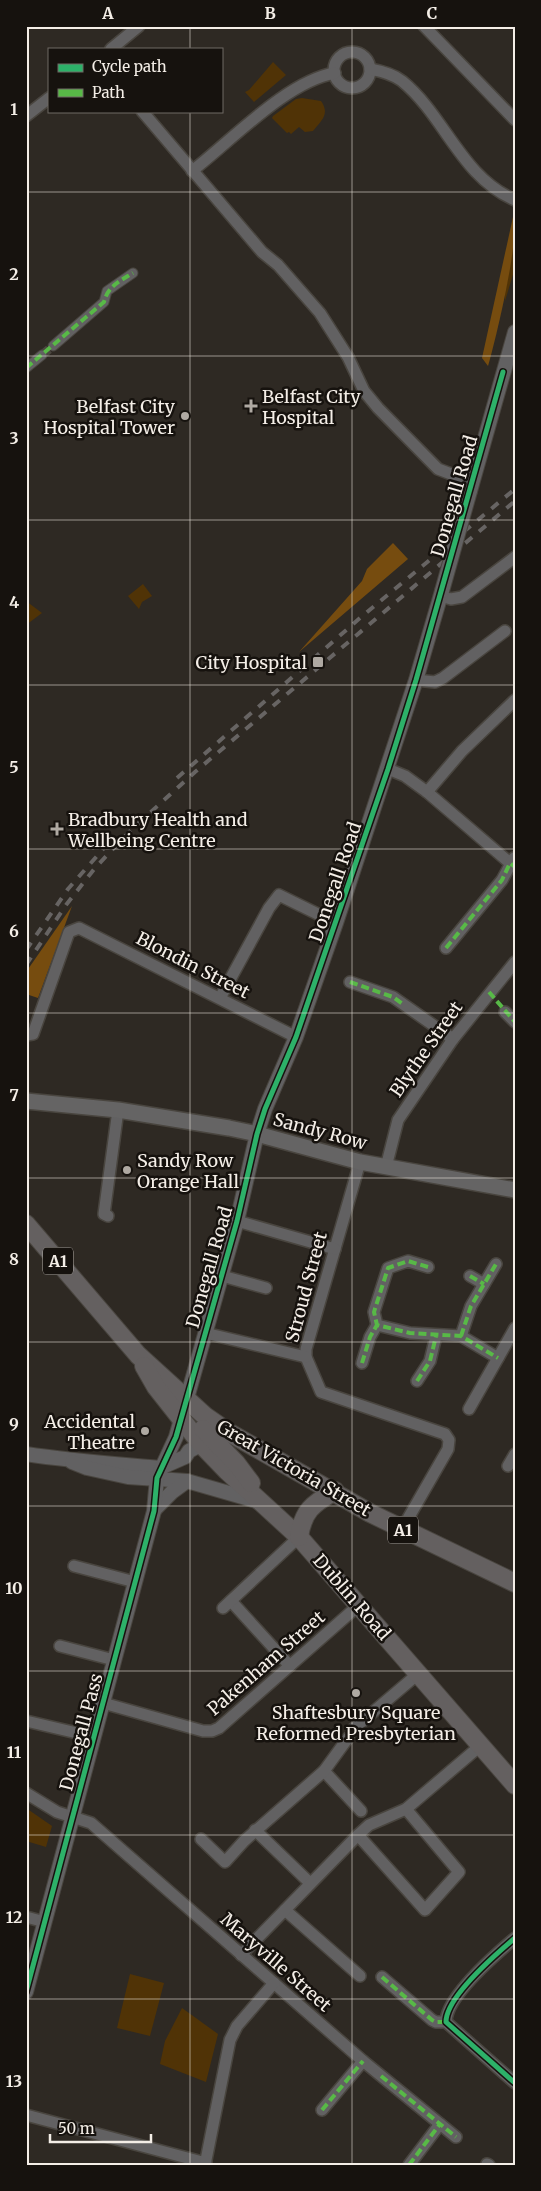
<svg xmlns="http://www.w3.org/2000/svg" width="541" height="2191" font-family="Merriweather,serif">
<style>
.green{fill:#503306}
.forest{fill:#764c0f}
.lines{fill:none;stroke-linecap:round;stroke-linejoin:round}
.pedestrian-tunnel{stroke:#4c4740;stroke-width:9;stroke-dasharray:9 4.5;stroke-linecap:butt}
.pedestrian-casing{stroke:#49453f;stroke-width:11}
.minor-casing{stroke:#49453f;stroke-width:14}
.tertiary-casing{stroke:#49453f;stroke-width:16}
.secondary-casing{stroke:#49453f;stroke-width:18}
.primary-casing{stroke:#49453f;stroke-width:20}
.pedestrian{stroke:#626162;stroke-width:9}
.minor{stroke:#626162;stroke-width:11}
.tertiary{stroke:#626162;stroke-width:14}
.secondary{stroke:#656464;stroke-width:15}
.primary{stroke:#646060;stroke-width:18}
.rail{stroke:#676463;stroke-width:4;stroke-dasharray:9 9;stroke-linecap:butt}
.tertiary-bridge-casing{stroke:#49453f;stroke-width:16;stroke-linecap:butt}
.tertiary-bridge{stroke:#626162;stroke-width:14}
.quiet{stroke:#58b947;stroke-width:4;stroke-dasharray:8 4;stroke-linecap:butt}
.cycleway-casing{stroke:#16120e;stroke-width:8}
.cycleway{stroke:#2db169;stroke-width:5}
.grid{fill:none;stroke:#f4eee7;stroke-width:1;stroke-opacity:0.55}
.poi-dot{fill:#afa9a2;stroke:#16120e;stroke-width:2}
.labels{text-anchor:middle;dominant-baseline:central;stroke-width:5;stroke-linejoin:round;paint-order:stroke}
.shield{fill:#16120e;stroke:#b1aca6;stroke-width:1}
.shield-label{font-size:16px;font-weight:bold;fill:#f4eee7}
.poi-label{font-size:18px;fill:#f4eee7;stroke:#16120e;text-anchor:start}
.street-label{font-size:18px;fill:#f4eee7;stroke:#16120e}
.neatline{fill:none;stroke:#f4eee7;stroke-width:2}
.grid-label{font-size:16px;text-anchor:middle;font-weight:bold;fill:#f4eee7}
</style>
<rect width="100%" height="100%" fill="#2e2923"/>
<g class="green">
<path d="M273,62L286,75L254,102L245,92L249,90Z"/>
<path d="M302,98L321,101C330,114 322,120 313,131L305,132L299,127L291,134L289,132L287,133L272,118L273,116L296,99Z"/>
<path d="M515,230V268L505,301V293Z"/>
<path d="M143,584L152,596L142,602L139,609L128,596Z"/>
<path d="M26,601L42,613L26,625Z"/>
<path d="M26,1808L52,1826L46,1847L26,1841Z"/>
<path d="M130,1974L164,1983L150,2036L117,2028Z"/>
<path d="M182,2008L218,2034L206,2082L160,2064L165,2041Z"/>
</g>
<g class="forest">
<path d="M513,217C521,235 495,342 488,366L482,358Z"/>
<path d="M393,543L408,559L299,652L362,581L367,569Z"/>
<path d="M72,906L38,998L26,994V972Z"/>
</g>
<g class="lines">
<path class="pedestrian-tunnel" d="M42,355L53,346"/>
<g class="pedestrian-casing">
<g id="pedestrian">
<path d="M53,346L104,302L107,291L133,273"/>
<path d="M26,368L42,355"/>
</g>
</g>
<g class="minor-casing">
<g id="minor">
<path d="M424,26L515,120"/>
<path d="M111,49L139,26"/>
<circle cx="352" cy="70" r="18"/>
<path d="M370,69C381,71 393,74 402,81C445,116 461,177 515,200"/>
<path d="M142,111L262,252L278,265L320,313L348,357L364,391L378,408L438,469L472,482"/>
<path d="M26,116L49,98"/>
<path d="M192,171C231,141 287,81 335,73"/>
<path d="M440,596L451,599L462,597L515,557"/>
<path d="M416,680L435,682L443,678L505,631"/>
<path d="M388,769L405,776L427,792L510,863"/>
<path d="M427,792L462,751L515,700"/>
<path d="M446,948L502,880L514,858"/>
<path d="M350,982L393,997L453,1039"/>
<path d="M220,998L269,908L279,895L336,923"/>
<path d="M505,1012L515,1022"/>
<path d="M26,1035L33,1034L69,932L79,928L296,1037"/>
<path d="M360,1162L306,1349V1357L321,1392L445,1434L449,1440L448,1449L402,1529"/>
<path d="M386,1167L398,1120L453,1039L515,962"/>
<path d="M108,1216L104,1214L118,1110"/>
<path d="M237,1221L335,1249"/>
<path d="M428,1267L408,1261L388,1268L374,1312L377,1325L410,1333L461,1336L498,1358"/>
<path d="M222,1276L266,1288"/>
<path d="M470,1276L484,1284"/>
<path d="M205,1333L306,1357"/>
<path d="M461,1336L471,1306L496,1264"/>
<path d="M362,1363L370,1337L377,1325"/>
<path d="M417,1381L430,1361L436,1336"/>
<path d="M469,1409L515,1328"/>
<path d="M508,1466L515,1454"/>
<path d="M74,1566L135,1582"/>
<path d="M231,1601L290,1666"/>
<path d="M223,1608L299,1537"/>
<path d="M60,1646L114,1660"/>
<path d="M103,1703L203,1731H212L219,1728L359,1605"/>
<path d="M26,1721L94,1737"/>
<path d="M352,1730L419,1673"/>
<path d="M324,1771L361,1811"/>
<path d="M26,1793L57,1812L91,1823L363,2061L456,2137"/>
<path d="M255,1830L310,1883"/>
<path d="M358,1835L425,1910L459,1872L406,1809"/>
<path d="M201,1839L225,1862L244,1841L324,1771L348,1738"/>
<path d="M285,1910L360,1976"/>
<path d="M26,1917L45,1922"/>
<path d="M241,1955L358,1835L369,1825L406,1809L480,1746"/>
<path d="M382,1977L432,2020L436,2022H446L515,2083"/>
<path d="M446,2022C446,1997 496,1954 515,1938"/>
<path d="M322,2110L363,2061"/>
<path d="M26,2115L206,2163"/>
<path d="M487,2164L489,2165"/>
<path d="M205,2165L230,2040L237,2026L274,1983"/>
<path d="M409,2165L440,2124"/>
</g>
</g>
<g class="tertiary-casing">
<g id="tertiary">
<path d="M470,491L515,332"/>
<path d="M26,1454C71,1461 115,1464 160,1468"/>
<path d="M72,1462L87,1468L128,1477L187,1481L260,1502"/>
<path d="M160,1468L185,1457L189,1451L209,1440"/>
<path d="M155,1509L172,1492L187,1481"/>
<path d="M26,1992L154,1511L157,1478L176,1437L237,1221L257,1134L265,1109L296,1037L336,923L416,680L442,591"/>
</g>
</g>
<g class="secondary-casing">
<path id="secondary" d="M26,1101L118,1110L229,1128L257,1134L360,1162L515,1190"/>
</g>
<g class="primary-casing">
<g id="primary">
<path d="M26,1224L138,1355L205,1416L228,1432L370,1513L515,1583"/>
<path d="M144,1366L156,1387L201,1444L227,1471L299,1537L515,1785"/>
<path d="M203,1429L236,1463L251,1483"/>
<path d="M299,1537C303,1511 312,1504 335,1491"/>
</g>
</g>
<use href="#pedestrian" class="pedestrian"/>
<use href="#minor" class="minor"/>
<use href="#tertiary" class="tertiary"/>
<use href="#secondary" class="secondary"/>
<use href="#primary" class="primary"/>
<g class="rail">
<path d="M177,778L360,618L515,489"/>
<path d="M26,950L68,889L105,847"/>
<path d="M26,965L66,905L95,868L132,829L195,772L515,501"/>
</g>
<g class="tertiary-bridge-casing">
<path id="tertiary-bridge" d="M442,591L470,491"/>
</g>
<use href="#tertiary-bridge" class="tertiary-bridge"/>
<g class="quiet">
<path d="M26,368L104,302C108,286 120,281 133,273"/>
<path d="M446,948L502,880L510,863L515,867"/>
<path d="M350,982L393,997L404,1005"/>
<path d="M489,992L515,1022"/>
<path d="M428,1267L408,1261L388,1268L374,1312L377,1325L410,1333L461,1336L498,1358"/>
<path d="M470,1276L484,1284"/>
<path d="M461,1336L471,1306L496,1264"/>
<path d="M362,1363L370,1337L377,1325"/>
<path d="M417,1381L430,1361L436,1336"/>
<path d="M382,1977L432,2020L436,2022H446"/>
<path d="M381,2076L456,2137"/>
<path d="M322,2110L363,2061"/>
<path d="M409,2165L440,2124"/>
</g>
<g class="cycleway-casing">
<g id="cycleway">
<path d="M515,1938C496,1954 446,1997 446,2022L515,2083"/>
<path d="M26,1992L154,1511L157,1478L176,1437L237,1221L257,1134L265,1109L296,1037L388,769L416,680L503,372"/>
</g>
</g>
<use href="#cycleway" class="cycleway"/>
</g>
<path class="grid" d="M190,26V49M352,26V2165M190,111V2165M26,192H515M26,356H515M26,520H515M26,685H515M26,849H515M26,1013H515M26,1178H515M26,1342H515M26,1506H515M26,1671H515M26,1835H515M26,1999H515"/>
<g class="poi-dot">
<path d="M248.5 398.5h5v5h5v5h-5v5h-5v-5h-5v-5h5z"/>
<circle cx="185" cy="416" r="5"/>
<rect x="312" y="656" width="12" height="12" rx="2.5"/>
<path d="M54.5 821.5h5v5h5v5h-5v5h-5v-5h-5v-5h5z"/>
<circle cx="127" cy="1170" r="5"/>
<circle cx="145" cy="1431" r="5"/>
<circle cx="356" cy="1693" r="5"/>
</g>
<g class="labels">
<g class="shield">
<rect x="43" y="1247.5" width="30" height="27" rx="4"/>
<rect x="388" y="1516.5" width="30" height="27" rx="4"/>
</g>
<g class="shield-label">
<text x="58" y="1261">A1</text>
<text x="403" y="1530">A1</text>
</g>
<g class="poi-label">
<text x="262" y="396">Belfast City<tspan x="262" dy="21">Hospital</tspan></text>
<text x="175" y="406" text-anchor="end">Belfast City<tspan x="175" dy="21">Hospital Tower</tspan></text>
<text x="307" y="662" text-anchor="end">City Hospital</text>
<text x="68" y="819">Bradbury Health and<tspan x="68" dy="21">Wellbeing Centre</tspan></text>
<text x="137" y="1160">Sandy Row<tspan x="137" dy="21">Orange Hall</tspan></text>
<text x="135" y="1421" text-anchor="end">Accidental<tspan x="135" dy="21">Theatre</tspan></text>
<text x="356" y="1712" text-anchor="middle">Shaftesbury Square<tspan x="356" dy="21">Reformed Presbyterian</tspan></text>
</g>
<g class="street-label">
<text transform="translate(454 496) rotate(-74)">Donegall Road</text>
<text transform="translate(335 882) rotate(-71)">Donegall Road</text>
<text transform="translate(193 965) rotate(27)">Blondin Street</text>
<text transform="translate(426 1049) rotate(-55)">Blythe Street</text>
<text transform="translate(320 1131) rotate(15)">Sandy Row</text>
<text transform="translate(209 1267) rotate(-74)">Donegall Road</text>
<text transform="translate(306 1287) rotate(-75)">Stroud Street</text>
<text transform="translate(294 1468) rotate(30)">Great Victoria Street</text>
<text transform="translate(352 1597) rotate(49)">Dublin Road</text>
<text transform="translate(266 1663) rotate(-41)">Pakenham Street</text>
<text transform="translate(81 1732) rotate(-75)">Donegall Pass</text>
<text transform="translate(276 1962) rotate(41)">Maryville Street</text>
</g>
</g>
<rect width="541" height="2191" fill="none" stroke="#16120e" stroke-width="55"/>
<rect x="48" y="48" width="175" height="65" fill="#16120e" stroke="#6f6a65"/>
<rect x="58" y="64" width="25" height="8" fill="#2db169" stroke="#6f6a65"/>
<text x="92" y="72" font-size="15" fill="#f4eee7">Cycle path</text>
<rect x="58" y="89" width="25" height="8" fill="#58b947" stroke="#6f6a65"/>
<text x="92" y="98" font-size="15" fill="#f4eee7">Path</text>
<path d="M50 2134v8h101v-8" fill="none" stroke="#f4eee7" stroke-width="2.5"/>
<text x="58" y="2134" font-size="15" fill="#f4eee7" stroke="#16120e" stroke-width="4" paint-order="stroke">50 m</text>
<rect x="28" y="28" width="486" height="2136" class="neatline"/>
<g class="grid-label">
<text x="108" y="19">A</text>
<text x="270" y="19">B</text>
<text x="432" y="19">C</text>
<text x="14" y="115">1</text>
<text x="14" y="280">2</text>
<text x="14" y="444">3</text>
<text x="14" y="608">4</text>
<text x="14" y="773">5</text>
<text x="14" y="937">6</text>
<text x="14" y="1101">7</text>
<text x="14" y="1265">8</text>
<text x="14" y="1430">9</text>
<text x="14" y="1594">10</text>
<text x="14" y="1758">11</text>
<text x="14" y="1923">12</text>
<text x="14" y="2087">13</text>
</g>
</svg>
